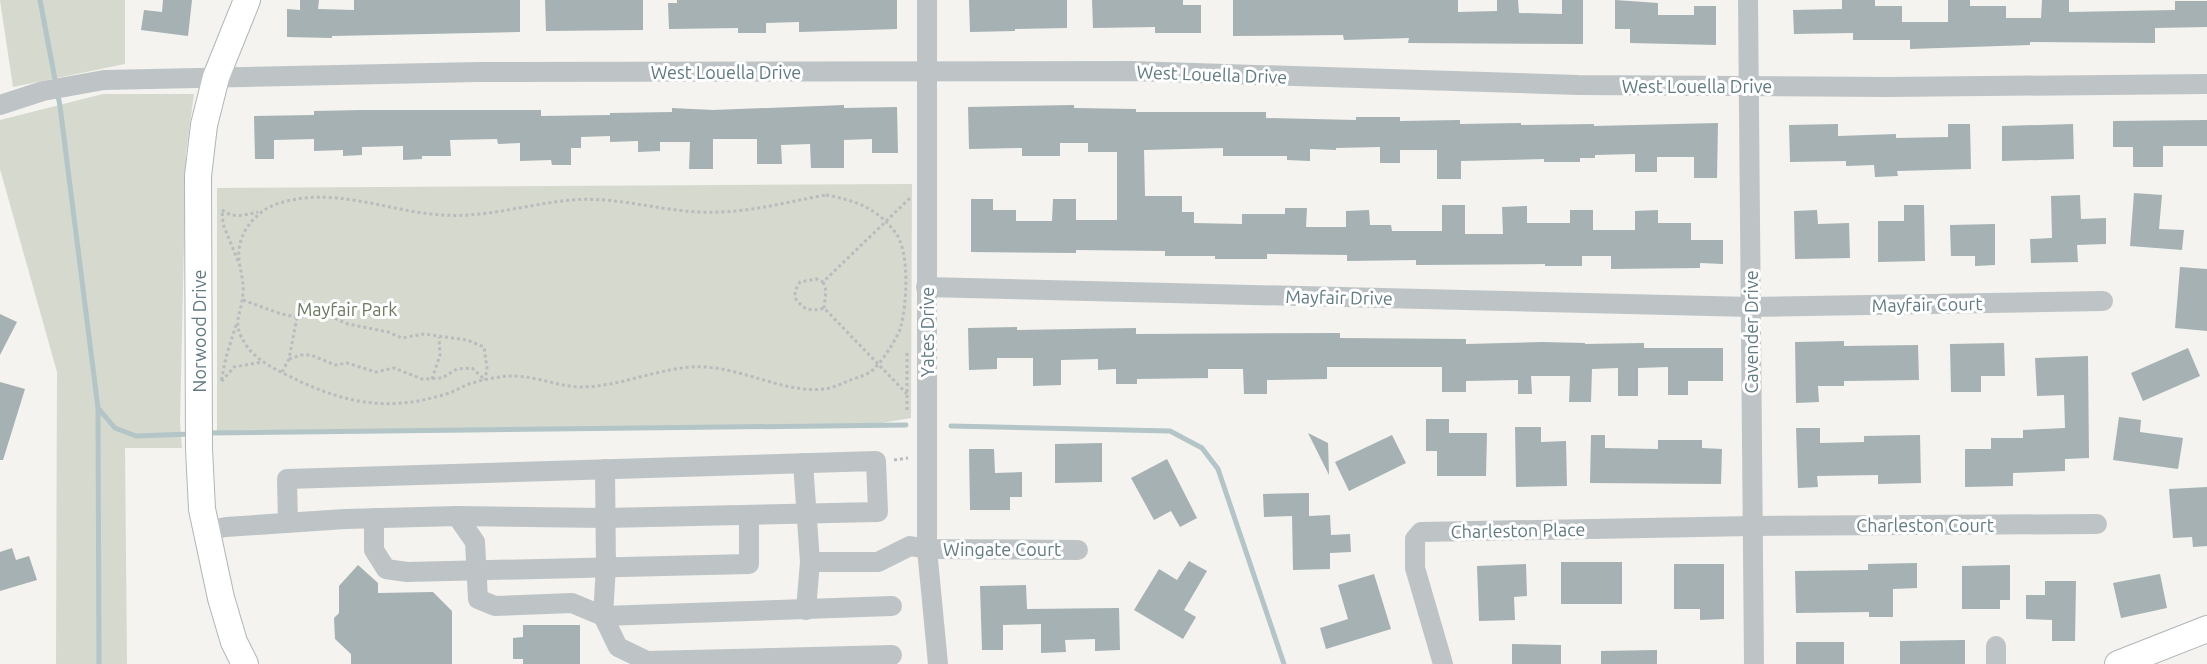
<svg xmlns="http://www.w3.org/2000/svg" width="2207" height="664" font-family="Ubuntu,sans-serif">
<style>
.green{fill:#d5d9ce}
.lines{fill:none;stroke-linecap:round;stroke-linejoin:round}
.stream{stroke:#b3c5c6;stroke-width:5}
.building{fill:#a5b1b3}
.major-casing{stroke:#afb6b9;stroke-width:28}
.path{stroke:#b8bcbe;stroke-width:3;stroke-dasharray:3 3;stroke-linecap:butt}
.minor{stroke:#bec4c6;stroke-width:20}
.major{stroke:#fff;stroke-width:26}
.labels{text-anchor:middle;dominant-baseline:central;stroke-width:6;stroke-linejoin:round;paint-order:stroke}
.street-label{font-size:18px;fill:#617a82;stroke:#fff}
.park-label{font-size:18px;fill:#6a7960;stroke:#fff}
</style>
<rect width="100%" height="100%" fill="#f4f3ef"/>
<g class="green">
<path d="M0,0H125V64L13,87Z"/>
<path d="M103,94H194L186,153L180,422L182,448H125L127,664H56L57,372L0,169V120Z"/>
<path d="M912,184L911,418L864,426L382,429L217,433V188Z"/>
</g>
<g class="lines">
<g class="stream">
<path d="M40,0L60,106L98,408L99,664"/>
<path d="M98,408L115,428L136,436L191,434"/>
<path d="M951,426L1170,431L1202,448L1218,469L1284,664"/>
<path d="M206,433L906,425"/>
</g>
</g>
<g class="building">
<path d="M163,0H192L188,36L141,30L144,10L162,12Z"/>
<path d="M300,0H319L318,9L354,10V0H520V32L332,36V38L287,37V9L300,10Z"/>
<path d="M545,0H643V30L546,31Z"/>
<path d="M677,0H897V29L799,32V22L766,23V33H738V28L669,29L668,3H677Z"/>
<path d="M969,0H1067V28L1015,29V31L970,32Z"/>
<path d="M1092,0H1183V5H1201V33H1155V27L1093,28Z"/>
<path d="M1233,0H1458V12L1497,11V0H1518L1519,13L1562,14V0H1583V44L1408,43L1409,38L1344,40L1343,35L1233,36Z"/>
<path d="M1615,0L1658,3V15H1694V6H1716V45L1630,43V29H1615Z"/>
<path d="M1842,0H1875V6H1902V22H1948V0H1970V6H2006V18H2041L2042,0H2069V12L2175,10V1H2207V27L2155,28V43L2030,42V45L1910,49V40H1853V33L1794,34L1793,10L1842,9Z"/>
<path d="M844,105V108L897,107L898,153H872V139L844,140V168H811L810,144L781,145L782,164H757V139H713V169H689L690,142H660V151L638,152V141L610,142V136L581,137V148H571V165H552L551,160L520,161V143L498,144L497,139L450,140L451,156H422V159L403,160V146L362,147V155L343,156V150L314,151V139L274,140V159H255L254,116L314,115V111L362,110H541V116L610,115V113L672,112V108L713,110Z"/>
<path d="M1074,105V108L1136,109V112H1266V118L1356,120V117H1400V121L1460,120V124L1521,123V125L1594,124V126L1718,123L1717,178H1694V157H1657V172H1635V154L1595,155V158H1580V162H1544V159L1461,161V179H1437V150H1400V163H1380V147L1336,148V150L1310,149V161L1287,160V156H1223V148L1144,150L1145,196H1182V212H1194V223L1242,224V214H1285V208H1307L1306,227H1346V211L1369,210L1370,225H1391L1392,231H1442V205H1465V234H1503L1502,207L1527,206V223H1570V210H1593V230H1635V211L1658,210V223H1691V240H1723V264L1700,263V268L1611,269V256H1582V266H1545V264L1416,265V260L1347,261V255L1267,254V259H1215V256H1165V251L1076,250V253L971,252V199H993V210H1016V221H1052L1053,199H1076V220H1117V152H1088V143H1060V156H1022V148L969,149L968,107Z"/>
<path d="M2207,120V146H2163V167H2133V147H2113V121Z"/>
<path d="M1838,124V136L1896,134V138L1948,137V124H1970L1971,169L1897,171L1898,176L1875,177L1874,165L1846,166V161L1790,162L1789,125Z"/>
<path d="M2073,124L2074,159L2002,161V126Z"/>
<path d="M2134,193L2162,195L2159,229L2184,230L2182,250L2130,246Z"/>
<path d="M2080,195L2081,219L2106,218V244L2077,245L2078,262L2031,263L2030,239L2052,238L2051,196Z"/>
<path d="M1904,205H1924L1925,261L1878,262V221H1904Z"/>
<path d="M1817,210L1818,224L1849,223L1850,258L1795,259L1794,211Z"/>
<path d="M1995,224V265L1975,266V256H1951L1950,225Z"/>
<path d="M2180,267L2207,269V331L2175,328Z"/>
<path d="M0,314L17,322L0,355Z"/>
<path d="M1017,327V330L1136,328V334L1340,333V338L1466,339V344L1542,342L1585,343V344L1644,343V348H1723V381H1688V395H1668V367L1638,368V396H1618V368L1592,369L1591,402H1569L1570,376H1531L1532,394H1518V380L1466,381V392H1442V367H1327V379L1267,380V394H1244L1243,369H1208V378L1137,379V384H1116V369L1098,370V359L1061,360V385L1033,386V358H997V369L969,370L968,328Z"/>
<path d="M1844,341V346L1918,345L1919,380L1844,381V386H1818L1819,402L1796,403L1795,342Z"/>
<path d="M2004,343L2005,376H1981V392H1951L1950,344Z"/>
<path d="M2188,348L2200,376L2143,401L2131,373Z"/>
<path d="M2088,356L2089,458L2065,459V471L2013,473V486L1965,487V449H1991V438H2023V430L2065,428L2064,395L2037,396L2035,358Z"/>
<path d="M0,382L25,389L3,460H0Z"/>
<path d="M2119,417L2141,420L2140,432L2183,438L2178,469L2113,460Z"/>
<path d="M1426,419H1449V433H1487L1486,476H1437V451H1426Z"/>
<path d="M1515,427H1541V442L1566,441L1567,486L1516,487Z"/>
<path d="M1796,428H1820V443L1864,442V436L1920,435L1921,483L1878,484V475L1817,476L1818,487L1798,488Z"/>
<path d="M1308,433L1328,443L1329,475Z"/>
<path d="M1392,435L1406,463L1349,491L1335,462Z"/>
<path d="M1591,435H1605V448L1658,449V440H1702V448L1722,449L1721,484L1590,483Z"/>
<path d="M1102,443V482L1055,483V444Z"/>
<path d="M969,449H994L995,473L1022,472V497H1010V510H970Z"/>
<path d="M1167,459L1197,518L1180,527L1171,511L1154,520L1131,478Z"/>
<path d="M2207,487V546L2193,547L2192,537L2173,538L2169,489Z"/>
<path d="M1309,493V516L1330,515L1331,535L1350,534L1351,552L1330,553V569L1293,570L1292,516L1264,517L1263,494Z"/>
<path d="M12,548L16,560L29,556L37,580L0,591V552Z"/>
<path d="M1189,561L1207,571L1184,610L1196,617L1183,639L1134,610L1159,569L1177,580Z"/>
<rect x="1561" y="562" width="61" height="42"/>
<path d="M1917,563V588L1893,589V617H1869V612L1796,613L1795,571L1868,570V564Z"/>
<path d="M1526,564L1527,596L1514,597L1515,620L1479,621L1477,566Z"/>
<path d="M1674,564H1724V619L1700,620V609H1674Z"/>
<path d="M358,565L378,583V593L433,592L452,611V664H351V654L335,639L334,618L339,613V586Z"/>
<path d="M2010,565V600H2000V609H1962V566Z"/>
<path d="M1374,574L1391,629L1326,649L1320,628L1348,619L1338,585Z"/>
<path d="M2160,574L2167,608L2121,618L2113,583Z"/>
<path d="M2045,581H2076L2075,641H2052V620L2026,619V595H2045Z"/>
<path d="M1026,585L1027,609L1119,608L1120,650L1095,651V639L1065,640L1066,652L1041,653V624L1003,625V650H982L980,586Z"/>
<path d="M523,625H580V664H523V659H513V638L523,637Z"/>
<path d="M1965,640V664H1900V641Z"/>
<rect x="1796" y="642" width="48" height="22"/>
<path d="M1512,644L1561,645V664H1512Z"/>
<path d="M1657,650V664H1601V651Z"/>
</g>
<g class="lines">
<g class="major-casing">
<g id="major">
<path d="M245,664L234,642L221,598L202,509L199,449L198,176L204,125L216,77L247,0"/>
<path d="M2118,664L2207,629"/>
</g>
</g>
<g class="path">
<path d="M826,195C854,200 877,208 895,232C910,251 907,303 901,326C899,336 879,367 870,372C864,376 855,378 848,381C841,384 833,388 825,389C781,394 739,364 691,367C653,370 618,387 580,387C556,386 533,375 509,376C496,377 481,380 469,384C459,388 450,394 439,396C387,411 347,403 299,381C281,372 257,362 246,345C230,321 242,316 243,292C244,281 240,271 239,260C236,232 258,208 283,202C338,187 389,212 443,215C486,218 528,204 571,200C614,196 656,210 699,212C745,214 781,203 826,195Z"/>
<path d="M238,261L223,224L222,210C234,219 244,215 258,212"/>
<path d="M823,282L826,291L824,308"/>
<path d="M243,300L281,314L297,317L322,313L348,324L388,332L402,338L424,334L467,340L484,347L487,368L485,380"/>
<path d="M236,325L226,357L221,382L234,367L263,362"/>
<path d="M907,353V410"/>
<path d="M289,359L301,355H311L335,365L347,363L376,372L394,368L422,379L442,378L457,369L472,368L485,380"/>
<path d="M282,372L289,359L297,317"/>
<path d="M432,379L440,355L439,337"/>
<path d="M907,394L824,308C810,312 804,310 795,298V291L800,282L817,279L823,282L910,198"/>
<path d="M894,460L908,458"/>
</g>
<g class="minor">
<path d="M927,0V549L938,664"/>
<path d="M1748,0L1754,664"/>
<path d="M0,105L43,91L104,80L479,72L1132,71L1578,85L1887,87L2207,84"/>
<path d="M926,287L1751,307L2103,301"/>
<path d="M803,463L810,562L806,610"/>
<path d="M605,469L606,566L603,616L892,606"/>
<path d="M374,518V550L386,569L407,572L749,564V515"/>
<path d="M288,523L287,479L876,461L878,512L605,518L457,516"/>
<path d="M205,531L226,527L345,519L457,516L475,542L478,599L495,606L572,603L603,616L618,647L647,661L649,664"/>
<path d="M810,562H878L910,546L927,549L1078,550"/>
<path d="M647,661L892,655"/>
<path d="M1443,664L1415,568V539L1421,532L1753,526L2097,524"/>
<path d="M1996,664V646"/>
</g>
<use href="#major" class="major"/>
</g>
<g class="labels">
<g class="street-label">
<text x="726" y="72">West Louella Drive</text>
<text transform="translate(1212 74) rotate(2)">West Louella Drive</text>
<text x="1697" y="86">West Louella Drive</text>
<text transform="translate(1339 297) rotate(1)">Mayfair Drive</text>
<text transform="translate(1927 304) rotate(-1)">Mayfair Court</text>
<text transform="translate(199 331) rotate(-90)">Norwood Drive</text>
<text transform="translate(927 332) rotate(-90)">Yates Drive</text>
<text transform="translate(1751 332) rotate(-90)">Cavender Drive</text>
<text x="1925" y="525">Charleston Court</text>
<text transform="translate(1518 530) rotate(-1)">Charleston Place</text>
<text x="1002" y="549">Wingate Court</text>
</g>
<g class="park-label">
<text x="347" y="309">Mayfair Park</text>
</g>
</g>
</svg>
